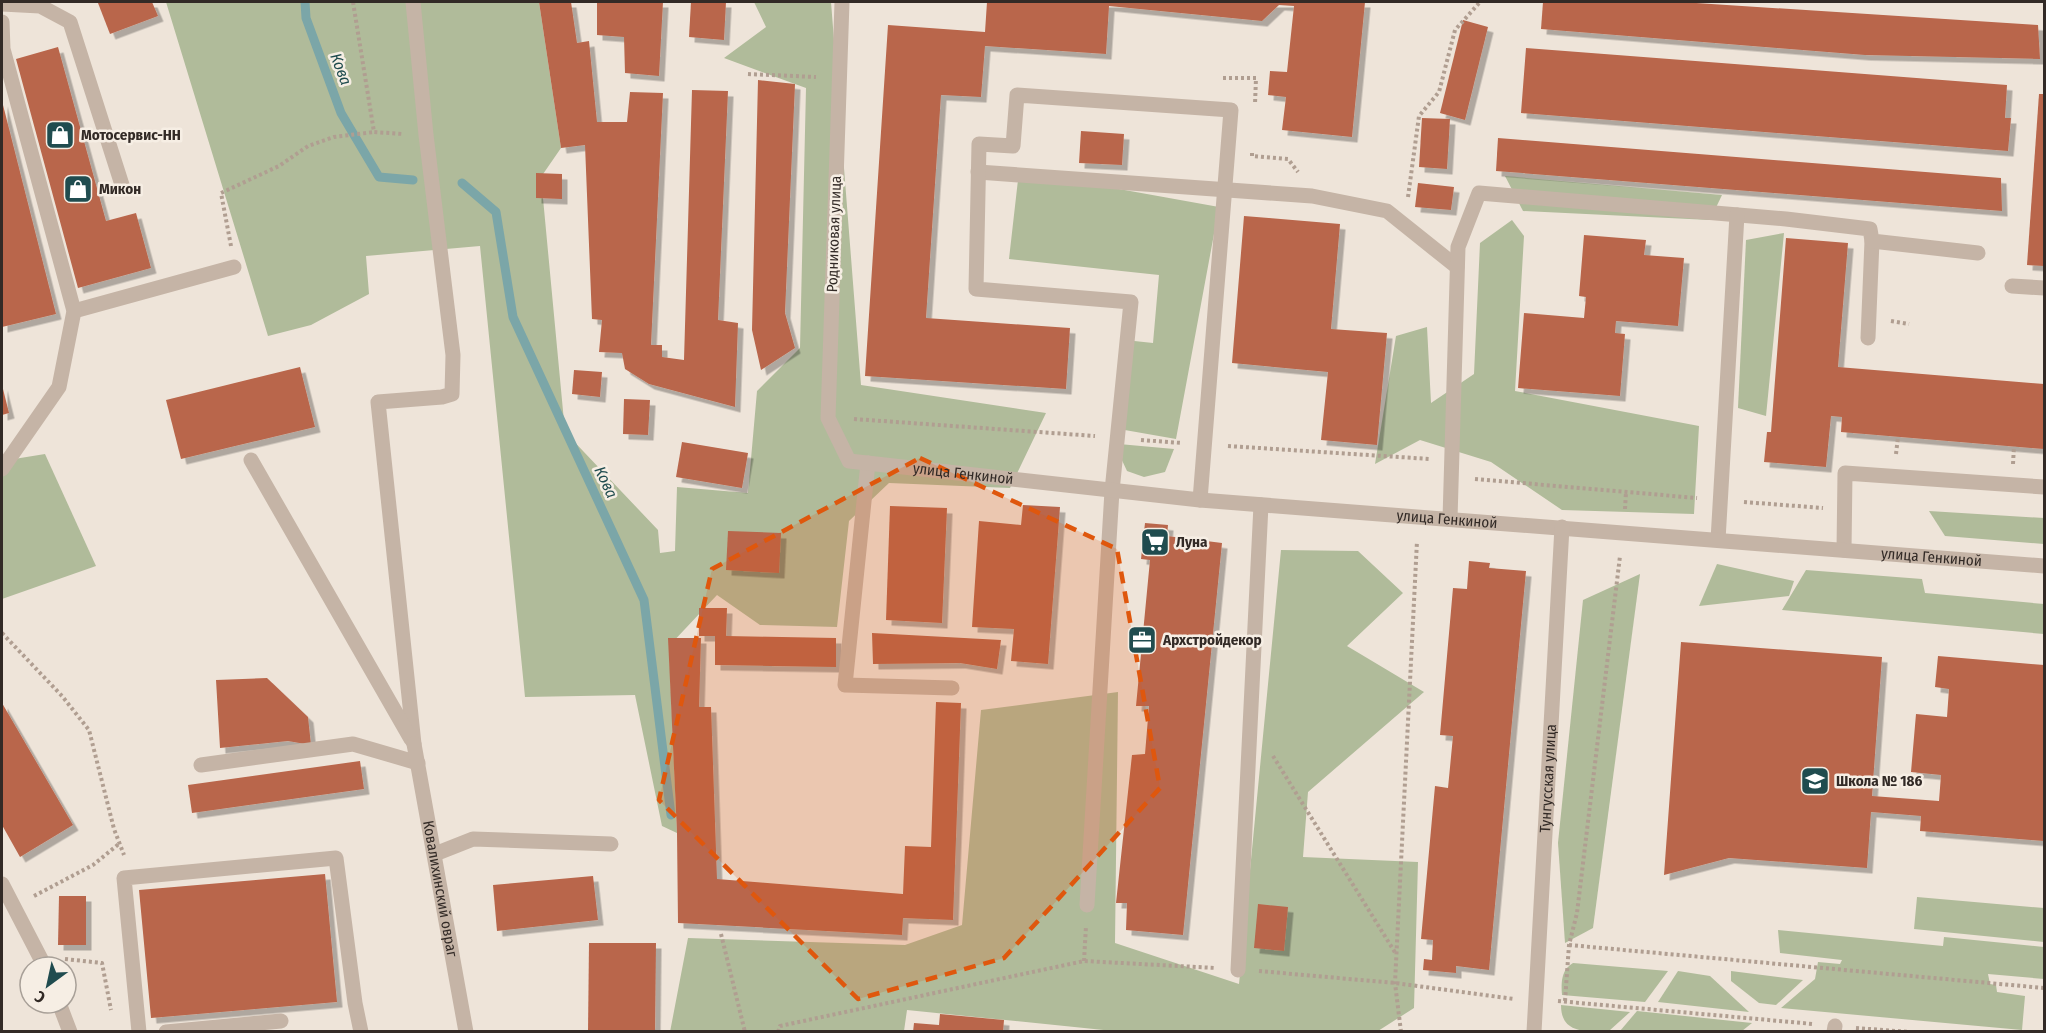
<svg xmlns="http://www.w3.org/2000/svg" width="2046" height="1033" font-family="'Fira Sans Condensed',sans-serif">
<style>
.green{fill:#b0bb9a}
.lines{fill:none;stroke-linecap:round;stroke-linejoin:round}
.stream{stroke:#7ba6a8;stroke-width:9}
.building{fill:#b9664b;filter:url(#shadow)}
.path{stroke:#b09e91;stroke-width:4;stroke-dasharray:3 3;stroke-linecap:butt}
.service{stroke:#c5b4a6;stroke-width:15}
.minor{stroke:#c5b4a6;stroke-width:15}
.marked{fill:#df570d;fill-opacity:0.2;stroke:#df570d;stroke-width:4.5;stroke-dasharray:12 8;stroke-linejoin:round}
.labels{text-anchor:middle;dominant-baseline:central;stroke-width:5;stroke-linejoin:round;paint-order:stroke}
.poi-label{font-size:15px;font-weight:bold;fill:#322a26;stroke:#f6eee4;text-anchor:start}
.street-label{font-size:15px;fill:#322a26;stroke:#f6eee4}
.water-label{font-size:16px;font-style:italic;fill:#204c4f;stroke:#f6eee4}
</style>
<defs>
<filter id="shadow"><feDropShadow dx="5.5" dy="5.5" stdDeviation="0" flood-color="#0004"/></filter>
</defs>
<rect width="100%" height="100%" fill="#eee4d9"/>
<g class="green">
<path d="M166,2H539L561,148L541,177L565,432L658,530L660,553L675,551L677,487L748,493L757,391L800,348L806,88L724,58L766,27L754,2H831L861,385L1046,413L1010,488L889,483L849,521L837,627L760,625L717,595L669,646L677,833L662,826L635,695L525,697L480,246L366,256L369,294L311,325L268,336Z"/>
<path d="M1019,171L1219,207L1176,439L1119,429L1125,340L1153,343L1159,275L1009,259Z"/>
<path d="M1505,176L1722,195L1710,220L1523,211Z"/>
<path d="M1512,220L1524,236L1515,391L1699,426L1694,514L1562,510L1491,462L1420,440L1375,464L1396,336L1427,327L1431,403L1474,374L1480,243Z"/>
<path d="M1784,233L1766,416L1738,408L1746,240Z"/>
<path d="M1119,444L1174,449L1165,472L1144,477L1127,471L1120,456Z"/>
<path d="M45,454L96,566L2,599V461Z"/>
<path d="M1929,511L2044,518V544L1945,536Z"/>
<path d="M1281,550L1358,551L1403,593L1347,646L1424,692L1308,792L1303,857L1418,862L1414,1008L1378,1031L1123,1032L907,1010L904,1031L670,1032L688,938L905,945L962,925L981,710L1118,692L1115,943L1239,984Z"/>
<path d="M1717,564L1794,581L1789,596L1699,606Z"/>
<path d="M1806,570L1922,579L1925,593L2044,604V634L1782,610Z"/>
<path d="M1640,574L1593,928L1565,943L1558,843L1583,600Z"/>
<path d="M1917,897L2044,908V942L1914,929Z"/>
<path d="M1778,930L1943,946L1944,937L2044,947V979L1988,974L1990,984L1996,985L1997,992L2025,996L2022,1030L1781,1008L1815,979L1818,962L1840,964L1842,960L1780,953Z"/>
<path d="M1573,963L1668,971L1645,1002L1562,995C1561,983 1561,970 1573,963Z"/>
<path d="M1678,971L1710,976L1749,1012L1658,1002Z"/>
<path d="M1731,971L1803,980L1776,1005L1759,1003L1731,981Z"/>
<path d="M1561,1005L1630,1012L1609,1031C1584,1032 1561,1033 1561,1005Z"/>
<path d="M1637,1011L1752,1023L1742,1031H1620Z"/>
</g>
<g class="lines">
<g class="stream">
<path d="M305,2L306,18L341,113L379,177L413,180"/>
<path d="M462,183L496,212L513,317L644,600L671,815"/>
</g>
</g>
<g class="building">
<path d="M102,2H152L158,16L110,34L98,3Z"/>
<path d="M539,2H571L577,43L589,41L597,122H627L630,92L663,93L651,345H662V357L684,360L692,90L728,91L718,320L738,323L735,407L649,384L625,369L622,353L599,352L602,320L592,319L585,145L561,148Z"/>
<path d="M597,2H663L659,76L625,73L624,37L597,35Z"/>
<path d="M691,2H726L724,40L689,37Z"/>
<path d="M987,2H1365L1352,137L1282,130L1286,97L1268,95L1270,71L1287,72L1294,6L1279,5L1262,21L1109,6L1106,54L985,46L981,97L941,95L926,318L1070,328L1066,389L865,376L888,25L985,32Z"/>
<path d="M1543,2H1681L2038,25L2040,59L1865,55L1541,29Z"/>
<path d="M1463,20L1488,27L1465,120L1440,113Z"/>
<path d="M58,47L106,221L136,213L151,268L78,288L16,59Z"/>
<path d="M1526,48L2007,85L2005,118H2011L2008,151L1521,113Z"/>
<path d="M758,80L795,84L785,313L795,348L761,370L752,330Z"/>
<path d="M2039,94H2044V266L2027,265Z"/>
<path d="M2,101L56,314L2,327Z"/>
<path d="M1422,118L1450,119L1447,169L1419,167Z"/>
<path d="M1081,131L1124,134L1122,165L1079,163Z"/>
<path d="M1498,138L2001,178L2002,211L1496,171Z"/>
<path d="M536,173L562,174V199L536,198Z"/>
<path d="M1418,183L1454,187L1451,210L1415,207Z"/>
<path d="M1244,216L1340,224L1331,329L1387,333L1377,445L1321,440L1328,372L1232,363Z"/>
<path d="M1584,235L1646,240L1644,255L1684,258L1678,326L1616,321L1615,333L1625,334L1620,396L1518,388L1524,313L1584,318L1586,297L1579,296Z"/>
<path d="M1786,238L1848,243L1838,367L2044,384V449L1841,432L1842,417L1831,416L1826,467L1764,462L1767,432H1771Z"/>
<path d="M300,367L315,427L181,459L166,400Z"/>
<path d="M574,370L602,372L600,397L572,394Z"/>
<path d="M2,385L9,413L2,415Z"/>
<path d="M624,399L650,400L648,435L623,434Z"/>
<path d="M682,442L748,453L742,488L676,477Z"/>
<path d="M1023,505L1060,507L1048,664L1011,661L1014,629L972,627L979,521L1021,525Z"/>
<path d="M890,506L947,508L942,623L886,620Z"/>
<path d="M1145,523L1168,525L1167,536L1222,543L1183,935L1126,930L1127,903H1116L1132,755L1145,754L1149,706H1136L1150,560L1141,559Z"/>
<path d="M728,531L781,533L779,573L726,570Z"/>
<path d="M1469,561L1490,563L1489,568L1526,571L1489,970L1456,966V973L1423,970L1424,959L1432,960L1433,940L1421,939L1435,786L1448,788L1453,736L1440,735L1453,588L1467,589Z"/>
<path d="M699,608H727L726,636L836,638V667L715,665V636H699Z"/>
<path d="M872,633L1001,640L997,669L960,663L873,664Z"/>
<path d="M668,638H701L699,707H711L717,879L903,894L905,846L931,847L936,702L961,703L953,920L903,918L902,935L678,923L677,833Z"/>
<path d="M1681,642L1882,657L1872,796L1939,801L1941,775L1911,772L1916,714L1947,717L1949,689L1935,687L1938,656L2044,665V841L1920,831L1921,816L1871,812L1867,868L1729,858L1664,875Z"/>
<path d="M267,678L308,717L311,745L288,741L220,748L216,680Z"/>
<path d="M2,703L73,825L20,857L2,825Z"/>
<path d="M360,761L364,789L192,813L188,785Z"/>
<path d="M325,874L337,1002L151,1018L139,890Z"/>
<path d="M593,876L598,920L497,931L493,885Z"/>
<path d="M59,896H86V945H58Z"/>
<path d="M1258,904L1288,907L1284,951L1254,948Z"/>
<path d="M589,943H656L655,1032H588Z"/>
<path d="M940,1014L1004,1020L1003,1032H913L914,1023L939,1025Z"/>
</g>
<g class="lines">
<g class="path">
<path d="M353,2L374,132L403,134"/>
<path d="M748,74L816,77"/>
<path d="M1223,78H1256L1255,104"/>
<path d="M1252,153V156L1288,159L1298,172"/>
<path d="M1408,197L1419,116L1439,92L1455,30L1480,2"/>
<path d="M231,246L221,193L279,166L308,146L334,137L374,132"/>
<path d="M1891,321L1909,324"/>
<path d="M854,419L1095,436"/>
<path d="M1141,440L1182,443"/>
<path d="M1228,446L1430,459"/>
<path d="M1896,454L1898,437"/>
<path d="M2013,464L2014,446"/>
<path d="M1475,479L1697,498"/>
<path d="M1744,502L1823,508"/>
<path d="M1625,509L1626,492"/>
<path d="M2,633L62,696L89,730L114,829L124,855"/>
<path d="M1273,756L1396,954"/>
<path d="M34,896L93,865L120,843"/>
<path d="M721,934L745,1032"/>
<path d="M1569,945L2044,988"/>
<path d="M65,959L102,963L111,1010"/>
<path d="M1084,961L1086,926"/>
<path d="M1259,971L1395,983L1514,999"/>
<path d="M1558,1001L1813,1024"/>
<path d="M1565,1001L1569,945L1577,913L1620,556"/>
<path d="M1856,1028L1910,1032"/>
<path d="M778,1032L780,1026L1084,961L1216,968"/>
<path d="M1401,1032L1395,983L1417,541"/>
</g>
<g class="service">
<path d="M413,2L426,135L453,355L452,394L442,397L378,402L414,744"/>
<path d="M2,4L40,6L70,22L123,188"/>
<path d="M978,172L1312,196L1387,211L1457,267"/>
<path d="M2012,286L2044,288"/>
<path d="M74,311L234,267"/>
<path d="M1868,338L1872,241"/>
<path d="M251,460L411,739"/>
<path d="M868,463L845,685L952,688"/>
<path d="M1450,519L1458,247L1479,193L1786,219L1870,229L1872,241L1978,253"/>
<path d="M1718,540L1737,215"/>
<path d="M1844,550L1845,473L2044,487"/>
<path d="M201,765L353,744L418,763"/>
<path d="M435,854L473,839L611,844"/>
<path d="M1087,905L1112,491L1131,302L976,289L979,144L1013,146L1017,95L1231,110L1200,500"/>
<path d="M1238,970L1261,505"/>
<path d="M59,1003L70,1032"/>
<path d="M139,1032L124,878L336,858L355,1003L361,1032"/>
<path d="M166,1032L281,1021"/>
<path d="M1834,1032L1835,1026"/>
</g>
<g class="minor">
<path id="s1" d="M842,2L828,418L849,461L1200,500L2044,566"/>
<path d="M2,22L3,49L74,311L59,387L2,469"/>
<path id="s2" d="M414,744L466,1032"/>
<path d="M2,884L44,965"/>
<path id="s3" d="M1534,1032L1562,527"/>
</g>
</g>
<path class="marked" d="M920,458L1117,549L1160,788L1004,958L858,999L659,800L712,569Z"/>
<defs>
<g id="shop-square" transform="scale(1.5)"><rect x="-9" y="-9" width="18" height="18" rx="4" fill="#204c4f" stroke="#f6eee4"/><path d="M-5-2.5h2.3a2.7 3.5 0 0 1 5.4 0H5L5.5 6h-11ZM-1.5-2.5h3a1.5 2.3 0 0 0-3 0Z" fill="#fff"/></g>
<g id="supermarket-square" transform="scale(1.5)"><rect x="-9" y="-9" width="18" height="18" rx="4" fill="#204c4f" stroke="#f6eee4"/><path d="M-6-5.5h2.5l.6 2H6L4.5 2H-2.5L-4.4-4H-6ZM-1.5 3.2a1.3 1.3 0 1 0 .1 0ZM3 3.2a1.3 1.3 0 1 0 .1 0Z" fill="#fff"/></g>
<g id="office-square" transform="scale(1.5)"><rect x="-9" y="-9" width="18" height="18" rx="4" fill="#204c4f" stroke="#f6eee4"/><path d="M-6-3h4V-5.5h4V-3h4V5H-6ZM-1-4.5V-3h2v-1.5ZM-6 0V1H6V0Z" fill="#fff"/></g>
<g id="school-square" transform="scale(1.5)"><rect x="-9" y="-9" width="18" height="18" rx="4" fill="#204c4f" stroke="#f6eee4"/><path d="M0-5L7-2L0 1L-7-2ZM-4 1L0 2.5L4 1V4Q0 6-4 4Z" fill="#fff"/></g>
</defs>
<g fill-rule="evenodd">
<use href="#shop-square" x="60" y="135"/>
<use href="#shop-square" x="78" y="189"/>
<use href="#supermarket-square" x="1155" y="542"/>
<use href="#office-square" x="1142" y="640"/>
<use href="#school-square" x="1815" y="781"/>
</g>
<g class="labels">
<g class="poi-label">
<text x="81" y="135">Мотосервис-НН</text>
<text x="99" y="189">Микон</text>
<text x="1176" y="542">Луна</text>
<text x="1163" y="640">Архстройдекор</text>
<text x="1836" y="781">Школа № 186</text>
</g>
<g class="street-label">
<text transform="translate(834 234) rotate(-88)">Родниковая улица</text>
<text stroke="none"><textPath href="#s1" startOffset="579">улица Генкиной</textPath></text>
<text stroke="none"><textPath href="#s1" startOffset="1065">улица Генкиной</textPath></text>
<text stroke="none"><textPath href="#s1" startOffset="1551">улица Генкиной</textPath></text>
<text stroke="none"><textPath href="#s3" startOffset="254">Тунгусская улица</textPath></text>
<text stroke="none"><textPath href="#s2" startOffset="147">Ковалихинский овраг</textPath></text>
</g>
<g class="water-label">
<text transform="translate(341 69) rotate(69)">Кова</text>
<text transform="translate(606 482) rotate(65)">Кова</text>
</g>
</g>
<rect width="2046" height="1033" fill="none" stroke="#322a26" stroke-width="6"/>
<g transform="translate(48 985) rotate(213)"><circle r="28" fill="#f6eee4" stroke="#a8a098" stroke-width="1.5"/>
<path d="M0-4.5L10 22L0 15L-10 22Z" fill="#204c4f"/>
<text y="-9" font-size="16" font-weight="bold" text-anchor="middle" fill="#322a26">С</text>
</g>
</svg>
